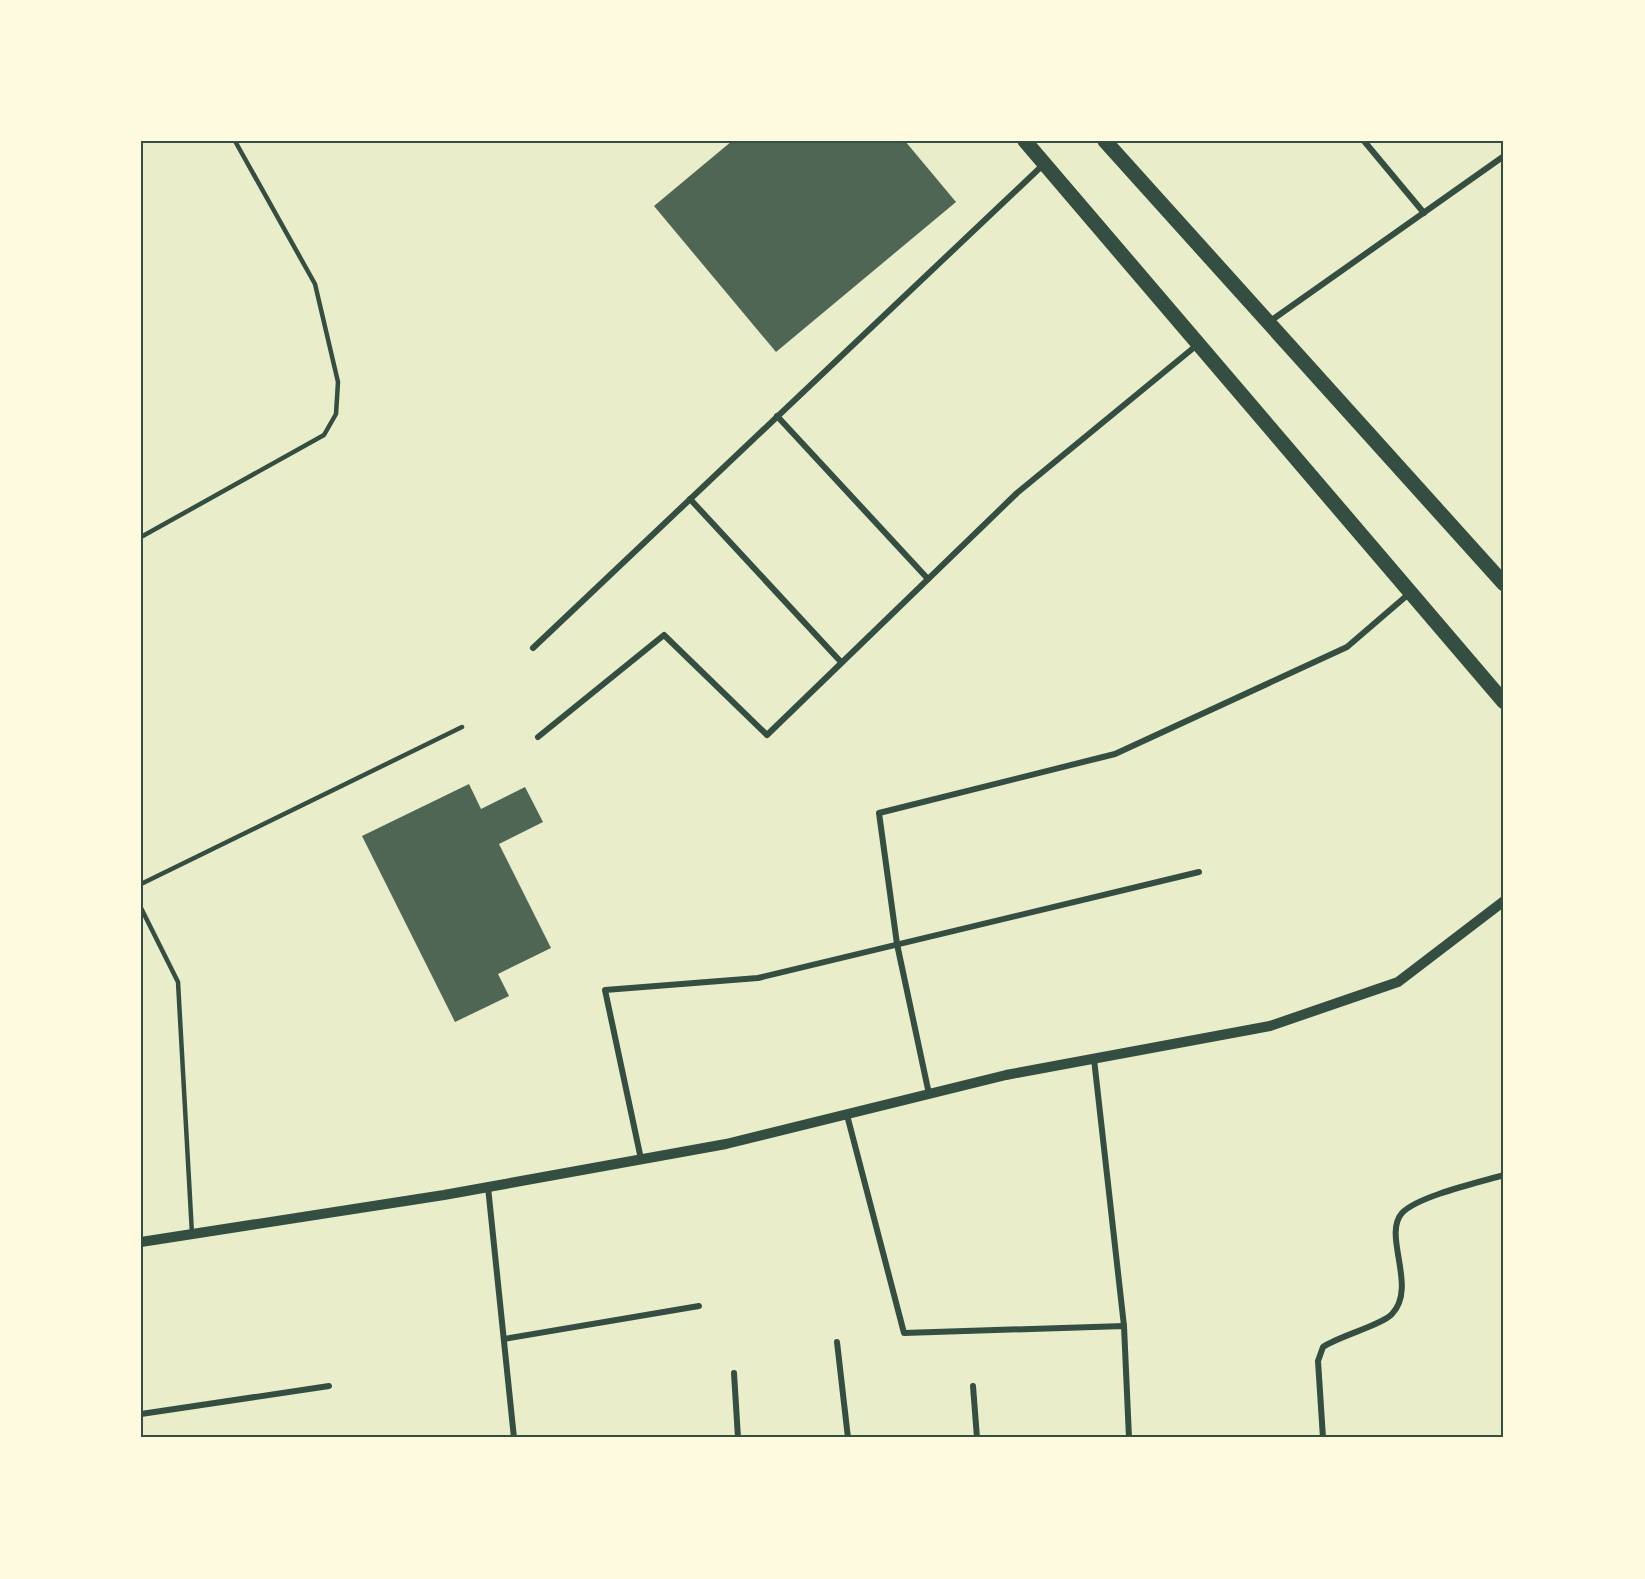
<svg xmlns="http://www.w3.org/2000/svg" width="1645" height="1579" font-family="Lato,sans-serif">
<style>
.building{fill:#4f6655}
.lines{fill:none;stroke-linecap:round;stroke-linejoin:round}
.service{stroke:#344e41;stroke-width:4.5}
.minor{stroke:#344e41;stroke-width:6}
.tertiary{stroke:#344e41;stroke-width:10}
.primary{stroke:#344e41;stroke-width:15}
.neatline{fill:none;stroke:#344e41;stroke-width:2}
</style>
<rect width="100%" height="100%" fill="#e9edc9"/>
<g class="building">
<path d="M732,141H905L956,202L776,352L654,206Z"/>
<path d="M469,784L481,809L525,787L543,822L499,844L551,948L498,974L509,996L455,1022L362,836Z"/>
</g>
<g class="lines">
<g class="service">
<path d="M141,537L324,435L336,414L338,382L315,284L235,141"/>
<path d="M141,884L462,727"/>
<path d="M141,908L178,982L192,1234"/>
</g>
<g class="minor">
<path d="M1364,141L1424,213"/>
<path d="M1269,322L1504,156"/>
<path d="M777,416L928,579"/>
<path d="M690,499L841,662"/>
<path d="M533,648L1044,164"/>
<path d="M538,737L664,635L767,735L1017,493L1197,345"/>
<path d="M1094,1059L1124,1326"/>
<path d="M929,1094L897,944L879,813L1115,754L1347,647L1411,592"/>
<path d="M847,1115L904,1333L1124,1326L1129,1438"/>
<path d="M641,1159L605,990L758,978L1199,872"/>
<path d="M488,1187L514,1438"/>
<path d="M504,1339L699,1306"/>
<path d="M837,1342L848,1438"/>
<path d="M734,1373L738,1438"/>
<path d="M973,1386L977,1438"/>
<path d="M141,1414L329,1386"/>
<path d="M1323,1438L1318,1361L1323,1347C1339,1336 1382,1325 1392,1314C1418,1287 1382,1235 1402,1213C1418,1196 1480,1182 1504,1175"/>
</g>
<path class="tertiary" d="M141,1242L444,1195L726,1144L1006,1075L1270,1026L1398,982L1504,901"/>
<g class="primary">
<path d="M1025,141L1504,702"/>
<path d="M1105,141L1504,584"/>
</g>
</g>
<rect width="1645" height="1579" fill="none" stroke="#fefae0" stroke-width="285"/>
<rect x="142" y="142" width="1360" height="1294" class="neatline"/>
</svg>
